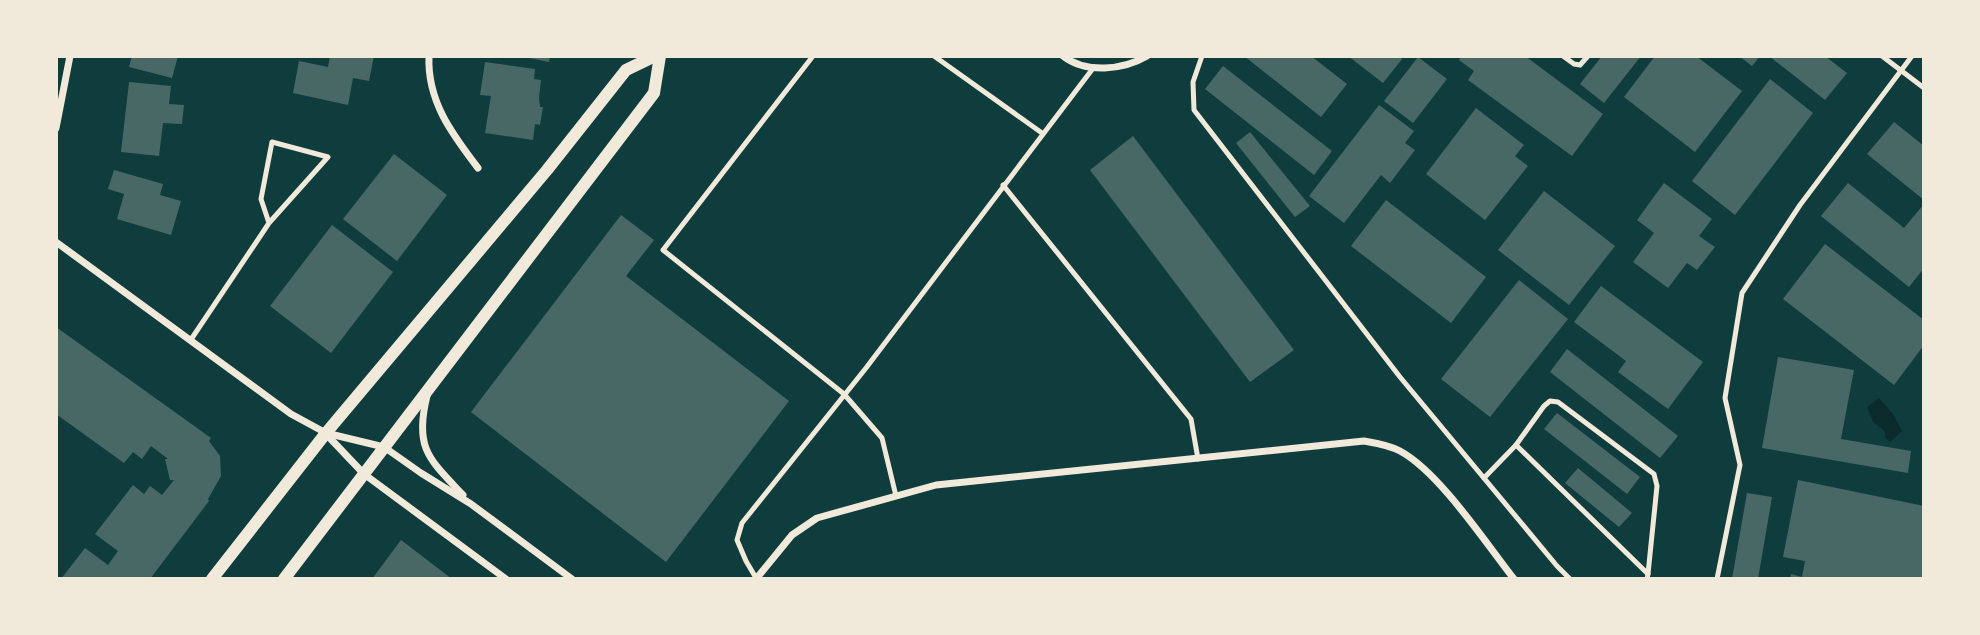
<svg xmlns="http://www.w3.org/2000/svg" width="1980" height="635" font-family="'Alegreya Sans',sans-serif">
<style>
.water{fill:#0a2a2b}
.building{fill:#486865}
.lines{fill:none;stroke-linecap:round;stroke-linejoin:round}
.service{stroke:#f1e9da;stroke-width:5}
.minor{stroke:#f1e9da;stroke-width:7}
.tertiary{stroke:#f1e9da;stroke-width:12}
</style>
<rect width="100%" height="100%" fill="#0f3d3e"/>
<path class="water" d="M1879,398L1893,414L1902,431L1890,442L1885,437V431L1873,422L1867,407Z"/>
<g class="building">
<path d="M132,56H178L172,78L129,67Z"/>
<path d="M330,56H374L369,81L353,78L348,105L293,93L299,61L328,67Z"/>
<path d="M519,56H550L549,62Z"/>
<path d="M1244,56H1311L1347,84L1321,117Z"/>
<path d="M1348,56H1399L1402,59L1383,83Z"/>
<path d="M1462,56H1525L1603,114L1572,156L1468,80L1474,71L1459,60Z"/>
<path d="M1602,56H1641L1604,103L1580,84Z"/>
<path d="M1655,56H1696L1742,91L1695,152L1624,97Z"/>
<path d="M1739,56H1760L1752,66Z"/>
<path d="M1769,56H1825L1847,73L1825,100Z"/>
<path d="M1418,57L1447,79L1413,123L1384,101Z"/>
<path d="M485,62L535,69L534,79L541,80L539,98L540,107H543L540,125L535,124L533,140L485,133L491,96L480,95Z"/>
<path d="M1223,66L1332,151L1314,175L1205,89Z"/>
<path d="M1770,79L1813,113L1735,215L1692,181Z"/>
<path d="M129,82L171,86L169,104L184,105L182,124L163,123L159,156L121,152Z"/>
<path d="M1379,105L1414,131L1405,143L1415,150L1390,183L1381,175L1344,223L1309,196Z"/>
<path d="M1476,108L1524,145L1515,156L1528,166L1485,220L1426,174Z"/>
<path d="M1894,122L1924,146V200L1867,154Z"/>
<path d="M1250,132L1310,206L1295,217L1236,143Z"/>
<path d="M1133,136L1294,350L1250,382L1090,170Z"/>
<path d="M394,154L447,195L397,261L343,219Z"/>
<path d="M114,170L163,184L160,195L181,201L171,235L117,219L124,194L108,189Z"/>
<path d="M1664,183L1712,219L1699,236L1715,247L1697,270L1687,263L1668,288L1633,262L1654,233L1637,220Z"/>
<path d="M1848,183L1904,228L1924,204V268L1909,287L1821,216Z"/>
<path d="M1544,191L1615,246L1569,305L1498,250Z"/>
<path d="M1386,200L1486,277L1451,323L1351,246Z"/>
<path d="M621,215L654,240L626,276L789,401L666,562L471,412Z"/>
<path d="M332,225L393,272L331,353L270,306Z"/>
<path d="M1825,244L1924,320V345L1894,385L1783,299Z"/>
<path d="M1519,280L1568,319L1490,417L1441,379Z"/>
<path d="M1601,286L1703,362L1668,409L1618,372L1626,361L1574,322Z"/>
<path d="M56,327L211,438L209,441L220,456L221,476L208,499L209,501L150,579H61L85,548L108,565L118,551L95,534L133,485L144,494L150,486L162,495L174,480H170L165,459H168L151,446L142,459L133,452L124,463L56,414Z"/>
<path d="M1567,349L1678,436L1660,458L1550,372Z"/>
<path d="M1778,357L1854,370L1841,439L1911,451L1908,473L1762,448Z"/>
<path d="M1557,413L1640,477L1627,494L1544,429Z"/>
<path d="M1578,468L1632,513L1619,527L1565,483Z"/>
<path d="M1798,480L1924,506V569L1922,579H1790L1791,574L1802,577L1805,561L1783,557Z"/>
<path d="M1747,493L1772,497L1758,579H1732Z"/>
<path d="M401,540L452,579H372Z"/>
</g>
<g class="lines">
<g class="service">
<path d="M813,56L663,250L844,394L882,438L896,496"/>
<path d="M934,56L1042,133"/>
<path d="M1202,56L1193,82L1194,110L1400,377L1557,566L1570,579"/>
<path d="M1563,56L1574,64L1580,65L1588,56"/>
<path d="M1882,56L1924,88"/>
<path d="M1003,185L1191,419L1198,459"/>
<path d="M190,341L269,223L328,157L272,142L261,199L269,223"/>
<path d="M1516,445L1544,406L1550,401L1558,402L1654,474L1657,486L1648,574"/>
<path d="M1484,478L1516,445L1648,574L1647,579"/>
<path d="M756,578L746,561L737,540L742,523L866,368L1094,67"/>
<path d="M1717,579L1740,465L1725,398L1742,293L1800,205L1912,56"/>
</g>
<g class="minor">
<path d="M429,56C427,101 452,134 478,168"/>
<path d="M1063,56C1086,74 1123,70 1147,56"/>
<path d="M56,128L70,56"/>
<path d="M56,242L291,414L326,433L384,447L421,473L471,504L572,579"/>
<path d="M427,396C414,448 429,459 463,495"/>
<path d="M326,434L364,474L506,579"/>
<path d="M756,579L792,535L817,518L936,485L1364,441C1376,443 1389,445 1400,451C1439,472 1485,542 1514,579"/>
</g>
<g class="tertiary">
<path d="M212,579L326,433L547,170L626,70L655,56"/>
<path d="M284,579L654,93L660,56"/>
</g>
</g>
<rect width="1980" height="635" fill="none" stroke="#f1e9da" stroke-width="116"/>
</svg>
